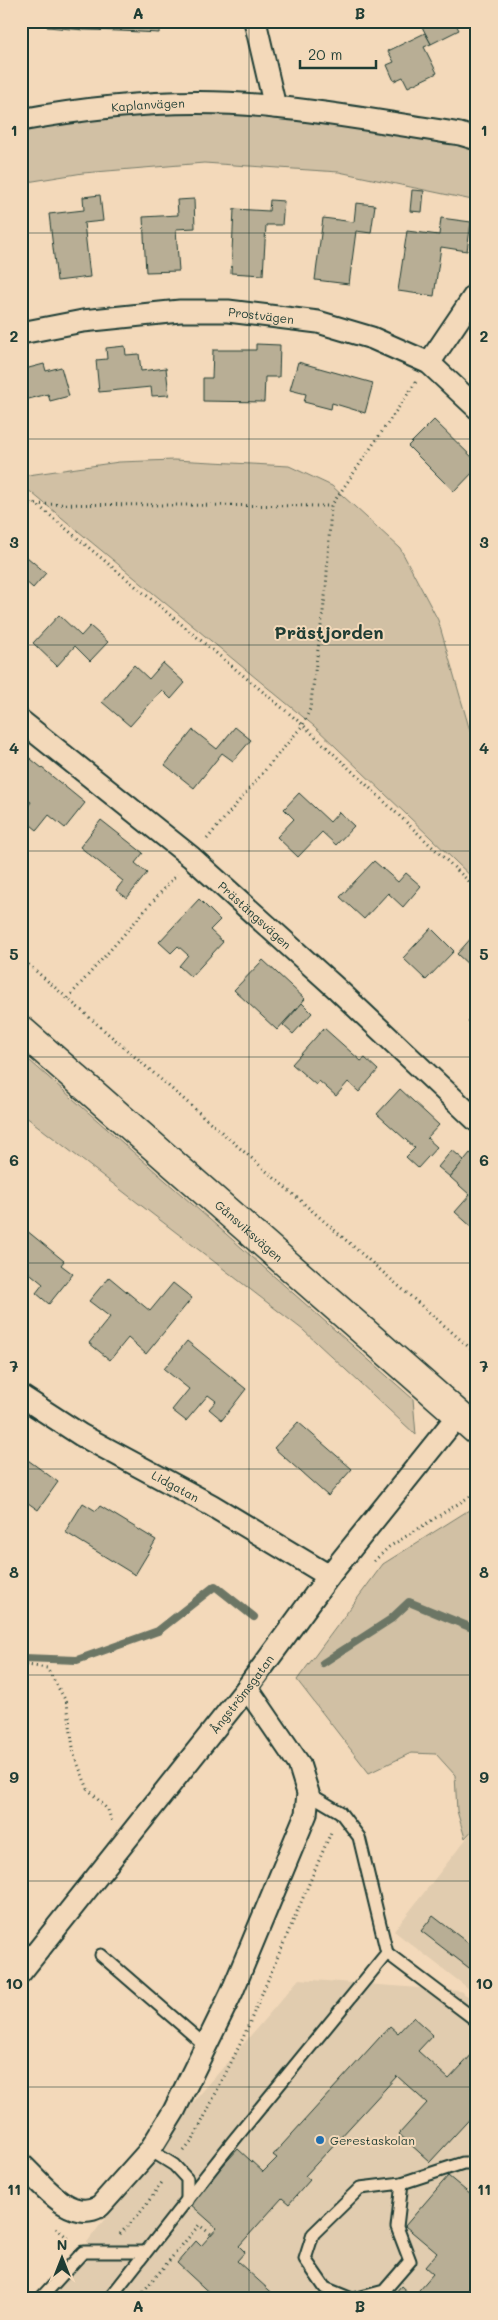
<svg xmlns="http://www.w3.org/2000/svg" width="498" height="2320" font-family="Mali,sans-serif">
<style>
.built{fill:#e1ccaf}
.green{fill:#d1c0a4;stroke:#787e6c}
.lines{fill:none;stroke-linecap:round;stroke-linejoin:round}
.stream{stroke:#6c7665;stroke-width:8}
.building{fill:#b8ae95;stroke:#1f3d34}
.service-casing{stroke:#1f3d34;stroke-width:15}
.minor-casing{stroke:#1f3d34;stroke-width:25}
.secondary-casing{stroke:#1f3d34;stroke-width:31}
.path{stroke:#1f3d34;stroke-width:3;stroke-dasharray:1 4;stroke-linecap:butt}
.service{stroke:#f3d9ba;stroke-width:11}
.minor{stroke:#f3d9ba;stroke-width:21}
.secondary{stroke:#f3d9ba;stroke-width:28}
.grid{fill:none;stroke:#1f3d34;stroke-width:1;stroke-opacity:0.55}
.poi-dot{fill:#1f6fb2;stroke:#f3d9ba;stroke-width:2}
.labels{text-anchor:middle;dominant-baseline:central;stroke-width:4;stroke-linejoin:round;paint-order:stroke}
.street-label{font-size:12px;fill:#1f3d34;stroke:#f3d9ba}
.poi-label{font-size:12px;fill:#1f3d34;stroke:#f3d9ba;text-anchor:start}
.district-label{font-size:18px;font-weight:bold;fill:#1f3d34;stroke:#f3d9ba}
.neatline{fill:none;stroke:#1f3d34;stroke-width:2}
.grid-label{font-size:16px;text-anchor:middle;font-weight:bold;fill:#1f3d34}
</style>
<rect width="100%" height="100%" fill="#f3d9ba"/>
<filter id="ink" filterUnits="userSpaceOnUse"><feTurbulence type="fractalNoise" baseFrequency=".02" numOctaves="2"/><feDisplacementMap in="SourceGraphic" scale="10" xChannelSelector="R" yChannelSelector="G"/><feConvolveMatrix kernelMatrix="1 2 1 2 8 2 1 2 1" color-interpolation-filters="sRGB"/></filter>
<g filter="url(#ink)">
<g class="built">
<path d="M477,1825V1995L394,1931Z"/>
<path d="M299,1979L460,1991L477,2002V2200L447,2176L406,2226L437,2253L425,2267L433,2274L413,2297L401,2286L390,2299H44L191,2105Z"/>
<path d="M473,2284L477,2287V2299H463L462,2297Z"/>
</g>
<g class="green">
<path d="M188,112L303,118L477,144V201L339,172L204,163L83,173L21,183V128L38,124Z"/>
<path d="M174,460L289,466L332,486L400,548L438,620L477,755V882L314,726L21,484V476L119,462Z"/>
<path d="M21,1053L413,1399L416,1435L303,1330L21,1113Z"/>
<path d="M477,1505V1825L465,1838L457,1811L455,1775L436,1754L411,1753L369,1773L297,1680L383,1564Z"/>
</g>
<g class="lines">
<g class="stream">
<path d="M21,1661L24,1658L77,1660L158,1631L215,1586L254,1617"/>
<path d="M323,1663L391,1619L409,1602L477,1630"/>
</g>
</g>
<g class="building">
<path d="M47,21H85L84,30L47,27Z"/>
<path d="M85,21H122L121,31L84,30Z"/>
<path d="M122,21H160L159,33L121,31Z"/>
<path d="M419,21H454L459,30L431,44Z"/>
<path d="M425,33L431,44L424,47L437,73L408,87L403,77L394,81L387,65L394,62L388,51Z"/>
<path d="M412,190L424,191L422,212L410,211Z"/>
<path d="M100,195L103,221L84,223L90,277L57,281L49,214L84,210L83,197Z"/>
<path d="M194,199L195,228L176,229L179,271L146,272L143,217L178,215L177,200Z"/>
<path d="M270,200L284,201L282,225H266L263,275L231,273L234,209L269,211Z"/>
<path d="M356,203L375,205L371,233L356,231L349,284L315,280L323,218L354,222Z"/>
<path d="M441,218L471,222L467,251L441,247L434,296L398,291L407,231L439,235Z"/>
<path d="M256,344L280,345L279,377H265L264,402L203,401V378H212L213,350H256Z"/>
<path d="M125,346L126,355L139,354L141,371L166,368L169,395L152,396L151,387L99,392L96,360L107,359L106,348Z"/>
<path d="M298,362L373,383L365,413L332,403L331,409L304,402L306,394L290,390Z"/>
<path d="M44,364L46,371L61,367L69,396L50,401L48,394L21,401V370Z"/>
<path d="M434,420L477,462V468L454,492L408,446Z"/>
<path d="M27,557L46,573L33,588L23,579L21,581V564Z"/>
<path d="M59,615L81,636L90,626L108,642L90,661L75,646L57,666L33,643Z"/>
<path d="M163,663L185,683L171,699L162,690L130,726L102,702L134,665L149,679Z"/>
<path d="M235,727L251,740L233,761L222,753L194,788L165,765L193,730L217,749Z"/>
<path d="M26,755L85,803L65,828L49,815L37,830L21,817L31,802L21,794V761Z"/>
<path d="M299,793L330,822L339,812L354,826L336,845L322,832L298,857L277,837L294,819L284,809Z"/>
<path d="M101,820L143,853L135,863L147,873L127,898L116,890L123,881L80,847Z"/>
<path d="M374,861L398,882L406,873L421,886L403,907L388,893L364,919L340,897Z"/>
<path d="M199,899L220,920L210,930L223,942L191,977L179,966L188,955L178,946L171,953L159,942Z"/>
<path d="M431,928L454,951L426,980L403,958Z"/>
<path d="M474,935L477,938V961L471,967L457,954Z"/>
<path d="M263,960L305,999L277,1030L234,990Z"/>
<path d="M302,1003L312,1013L293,1034L283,1025Z"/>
<path d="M477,1012V1029L468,1021Z"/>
<path d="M324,1028L361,1061L365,1058L378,1070L359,1092L348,1082L336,1096L319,1081L316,1085L292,1064Z"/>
<path d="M400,1089L439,1125L427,1138L437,1147L418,1168L406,1157L415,1148L377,1114Z"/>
<path d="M452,1150L464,1160L450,1177L438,1167Z"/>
<path d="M470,1153L477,1158V1226L474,1229L455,1212L470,1195L450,1177Z"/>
<path d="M21,1226L64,1261L61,1265L73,1274L49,1304L36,1293L43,1284L21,1266Z"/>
<path d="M109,1277L150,1311L173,1283L192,1298L146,1354L128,1338L110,1360L89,1343L110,1317L89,1301Z"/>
<path d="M187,1341L246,1389L222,1420L209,1409L216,1401L208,1395L186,1421L172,1410L189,1389L164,1369Z"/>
<path d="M298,1422L352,1469L328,1496L274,1448Z"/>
<path d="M21,1455L58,1482L38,1510L21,1498Z"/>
<path d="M83,1503L96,1511L100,1506L156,1540L135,1575L65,1532Z"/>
<path d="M433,1916L477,1950V1974L421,1931Z"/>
<path d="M413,2017L433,2035L418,2051L449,2079L476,2050L477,2051V2111L430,2162L399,2134L427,2103L397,2076L305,2176L310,2180L289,2204L282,2198L239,2246L245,2252L237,2261L279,2299H216L177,2263L196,2241L201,2246L217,2228L189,2203L238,2149L263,2172L277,2158L273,2155L390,2026L398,2033Z"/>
<path d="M448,2176L477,2200V2287L473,2284L462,2297L463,2299H390L401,2286L413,2297L433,2274L425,2267L437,2253L405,2226Z"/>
</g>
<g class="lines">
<g class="service-casing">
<g id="service">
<path d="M387,1953L477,2021"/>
<path d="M101,1955L206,2046"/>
<path d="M150,2150L174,2165L187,2179V2201"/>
<path d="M40,2299L83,2252H145"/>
<path d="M109,2299L234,2140L387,1953L359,1837L340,1812L308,1793"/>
<path d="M352,2299L325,2288L305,2259L313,2234L360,2188L402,2183L463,2163H477"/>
<path d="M354,2299L384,2291L410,2261L397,2227L402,2183"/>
</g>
</g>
<g class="minor-casing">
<g id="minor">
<path d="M255,21L275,107"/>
<path id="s1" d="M21,120C103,105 192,97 275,107C337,113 399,125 460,134L477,139"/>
<path id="s2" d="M21,333L83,321L180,311H228L318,322L372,338L429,363L477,408"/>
<path d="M429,363L477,292"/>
<path id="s3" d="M21,721L191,857L336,988L477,1121"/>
<path id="s4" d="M21,1396L81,1435L211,1505L329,1576"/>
<path id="s5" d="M21,1972L247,1688L329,1576L459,1414"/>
<path d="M21,2164C41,2182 70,2224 100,2206L150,2150L174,2111L232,1992L306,1814L308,1793L299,1764L247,1688"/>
</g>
</g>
<g class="secondary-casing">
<g id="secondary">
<path id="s6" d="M21,1030L477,1431"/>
</g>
</g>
<g class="path">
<path d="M35,503L303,725L477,889"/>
<path d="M21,504L331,506"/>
<path d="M207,839L303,725L310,709L326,589L331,506L416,382"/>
<path d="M21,958L477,1354"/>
<path d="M68,998L177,874"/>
<path d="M374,1561L389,1547L477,1492"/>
<path d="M21,1664L47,1668L67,1703L74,1755L88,1789L108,1810L112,1822"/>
<path d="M184,2151L193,2140L243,2038L332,1830"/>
<path d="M56,2228L70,2240"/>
<path d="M120,2234L140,2213L163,2181"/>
<path d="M133,2296L137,2299L199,2225L211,2234"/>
</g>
<use href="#service" class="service"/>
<use href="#minor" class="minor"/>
<use href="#secondary" class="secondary"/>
</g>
</g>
<path class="grid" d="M249,21V2299M21,233H477M21,439H477M21,645H477M21,851H477M21,1057H477M21,1263H477M21,1469H477M21,1675H477M21,1881H477M21,2087H477"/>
<circle class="poi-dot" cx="320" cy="2140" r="5"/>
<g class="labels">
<g class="street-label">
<text stroke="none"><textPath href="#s1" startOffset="128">Kaplanvägen</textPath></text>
<text stroke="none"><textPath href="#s2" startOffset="242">Prostvägen</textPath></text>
<text stroke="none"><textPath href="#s3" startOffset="304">Prästängsvägen</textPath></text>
<text stroke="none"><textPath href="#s6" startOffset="304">Gånsviksvägen</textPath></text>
<text stroke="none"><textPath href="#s4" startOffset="179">Lidgatan</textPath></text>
<text stroke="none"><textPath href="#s5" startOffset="355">Ångströmsgatan</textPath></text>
</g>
<g class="poi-label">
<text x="330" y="2140">Gerestaskolan</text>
</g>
<g class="district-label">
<text x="329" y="632">Prästjorden</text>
</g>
</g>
<rect width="498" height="2320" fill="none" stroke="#f3d9ba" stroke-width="55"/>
<g transform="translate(62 2258)" stroke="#f3d9ba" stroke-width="4" paint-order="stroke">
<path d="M0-4L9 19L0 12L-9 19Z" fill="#1f3d34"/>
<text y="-8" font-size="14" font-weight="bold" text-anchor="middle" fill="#1f3d34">N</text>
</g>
<path d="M300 60v8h76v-8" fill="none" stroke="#1f3d34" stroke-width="2.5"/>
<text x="308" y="60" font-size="15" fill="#1f3d34" stroke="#f3d9ba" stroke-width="4" paint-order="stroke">20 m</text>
<rect x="28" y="28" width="442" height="2264" class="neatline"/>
<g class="grid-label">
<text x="138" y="19">A</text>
<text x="360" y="19">B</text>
<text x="14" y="136">1</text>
<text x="484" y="136">1</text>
<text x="14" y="342">2</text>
<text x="484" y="342">2</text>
<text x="14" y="548">3</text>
<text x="484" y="548">3</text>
<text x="14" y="754">4</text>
<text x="484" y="754">4</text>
<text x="14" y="960">5</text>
<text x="484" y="960">5</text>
<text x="14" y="1166">6</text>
<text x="484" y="1166">6</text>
<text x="14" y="1372">7</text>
<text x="484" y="1372">7</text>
<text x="14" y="1578">8</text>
<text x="484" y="1578">8</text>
<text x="14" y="1783">9</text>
<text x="484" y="1783">9</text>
<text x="14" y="1989">10</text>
<text x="484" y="1989">10</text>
<text x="14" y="2195">11</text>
<text x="484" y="2195">11</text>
<text x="138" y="2312">A</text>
<text x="360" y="2312">B</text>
</g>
</svg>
